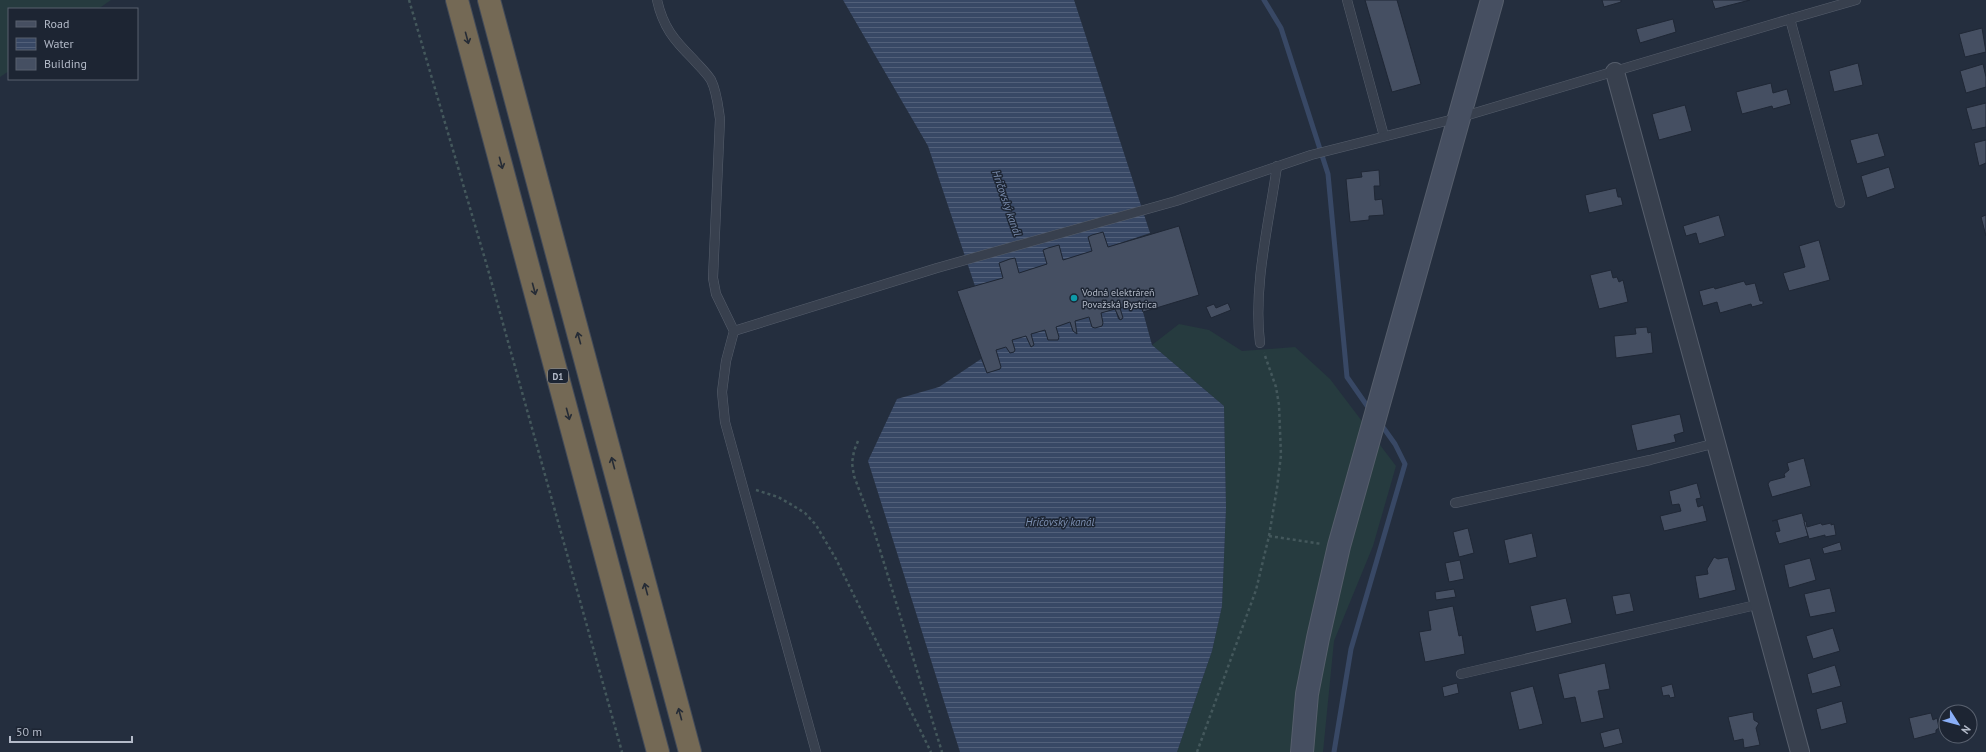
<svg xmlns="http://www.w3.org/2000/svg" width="1986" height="752" font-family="'PT Sans',sans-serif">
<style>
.grass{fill:#263b3f}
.water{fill:url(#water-rules)}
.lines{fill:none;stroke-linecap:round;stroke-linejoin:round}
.stream{stroke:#384865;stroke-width:5}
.building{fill:#454f62;stroke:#1f2735}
.lane-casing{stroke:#565e6c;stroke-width:10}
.street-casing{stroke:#565e6c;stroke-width:20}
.secondary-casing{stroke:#565e6c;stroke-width:24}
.highway-casing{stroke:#434b59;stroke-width:24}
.path{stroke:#44585c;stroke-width:2.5;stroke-dasharray:3 3;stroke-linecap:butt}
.lane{stroke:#38404e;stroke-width:9}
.street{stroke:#38404e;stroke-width:18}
.secondary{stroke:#464f61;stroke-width:22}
.highway{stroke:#746955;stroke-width:22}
.oneway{stroke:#262c36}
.culture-dot{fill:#0f9aa8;stroke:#1d2533;stroke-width:1.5}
.labels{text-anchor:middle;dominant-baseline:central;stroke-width:3;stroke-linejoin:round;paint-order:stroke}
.shield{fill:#1d2533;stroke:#878e9c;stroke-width:1}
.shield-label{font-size:9px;font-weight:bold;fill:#b4bbc9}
.poi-label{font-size:10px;fill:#b4bbc9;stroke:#1d2533;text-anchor:start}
.water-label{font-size:11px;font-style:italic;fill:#7c8fb1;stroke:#1d2533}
</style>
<defs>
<pattern id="water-rules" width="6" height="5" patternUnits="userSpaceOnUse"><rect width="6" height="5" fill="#384865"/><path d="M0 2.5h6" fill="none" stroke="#52607a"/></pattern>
</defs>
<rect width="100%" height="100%" fill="#242e3e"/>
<g class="grass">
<path d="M0,0H111L98,9H9V71L0,77Z"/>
<path d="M1179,324L1209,330L1242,351L1295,347L1330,379L1396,466L1373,546L1334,641L1323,752H1177L1212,651L1222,606L1226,508L1224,406L1152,345Z"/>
</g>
<g class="water">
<path d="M843,0H1074L1150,233L1108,247L1103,232L1088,237L1092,251L1063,260L1059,245L1048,248L1047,264L1019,273L1009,259L999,263L1003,278L975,286L928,146Z"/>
<path d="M1140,301L1152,345L1224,406L1226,508L1222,606L1212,651L1177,752H960L868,461L897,399L939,387L981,359L987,373L1000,369L1001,367L996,350L1006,347L1010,353L1014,352L1015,349L1012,340L1026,336L1031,347L1034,345L1031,334L1045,330L1048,340H1058L1059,337L1056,327L1070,322L1073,331L1077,334L1075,321L1089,317L1093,327L1102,326L1103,323L1101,313L1115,309L1118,319L1122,320L1120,308Z"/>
</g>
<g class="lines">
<g class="stream">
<path d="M1264,0L1281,28L1328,174L1347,377L1370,410"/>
<path d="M1334,752L1351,649L1405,464L1395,444L1380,423"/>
</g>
</g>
<g class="building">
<path d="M1365,0H1397L1421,84L1392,92Z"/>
<path d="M1602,0H1621V2L1604,7Z"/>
<path d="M1712,0H1750L1715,9Z"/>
<path d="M1673,19L1676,32L1640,43L1636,29Z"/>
<path d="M1982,28L1986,52L1965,57L1959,34Z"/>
<path d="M1858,63L1863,85L1834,92L1829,71Z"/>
<path d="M1983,64L1986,77V87L1966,93L1960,71Z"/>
<path d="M1771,83L1773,93L1787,89L1791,104L1773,109L1772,106L1742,114L1736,92Z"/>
<path d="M1986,103V127L1972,130L1966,108Z"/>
<path d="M1685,105L1692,131L1659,140L1652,114Z"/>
<path d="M1878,133L1885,156L1857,164L1850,140Z"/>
<path d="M1986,140V163L1979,166L1974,143Z"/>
<path d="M1889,167L1895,188L1867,198L1861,176Z"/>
<path d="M1379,170L1380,186H1374L1375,200L1382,199L1384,215L1369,216V220L1350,222L1346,179L1362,177L1361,172Z"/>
<path d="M1616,188L1618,197H1621L1623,205L1589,213L1585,195Z"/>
<path d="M1719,215L1725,236L1699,244L1696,233L1686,236L1683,226Z"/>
<path d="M1986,215V236L1981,217Z"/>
<path d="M1179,226L1199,295L1143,312L1140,301L1120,308L1123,318L1120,320L1115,309L1101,313L1103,323L1102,326L1095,328L1092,327L1089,317L1075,321L1077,334L1073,331L1070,322L1056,327L1059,337L1058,340H1048L1045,330L1031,334L1034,345L1031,347L1026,336L1012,340L1015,350L1014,352L1010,353L1006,347L996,350L1001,367L1000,369L987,373L957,291L1003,278L999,263L1010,259L1015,258L1019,273L1047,264L1043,250L1048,248L1059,245L1063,260L1092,251L1088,237L1092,235L1103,232L1108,247Z"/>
<path d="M1819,240L1830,280L1789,291L1783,273L1805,267L1799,246Z"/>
<path d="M1611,270L1613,278L1617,277L1619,282L1623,280L1628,302L1599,309L1590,275Z"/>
<path d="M1744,281L1746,285L1755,283L1760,301H1763V304L1752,307L1751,304L1720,313L1717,302L1703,306L1699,291L1714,287L1715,289Z"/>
<path d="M1228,303L1231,310L1211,318L1206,307L1214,304L1216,308Z"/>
<path d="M1647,327L1648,333L1651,332L1653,353L1616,358L1614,336L1636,334L1635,328Z"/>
<path d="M1680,414L1684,432L1674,435L1676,442L1637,451L1631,425Z"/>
<path d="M1804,458L1811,486L1772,497L1768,484L1770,481L1785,477L1784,474L1789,470L1787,463Z"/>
<path d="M1697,483L1701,498L1696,499L1698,507L1703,505L1707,521L1664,531L1660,516L1681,511L1679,504L1672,505L1669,491Z"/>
<path d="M1802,513L1808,536L1779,544L1775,532L1780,531L1777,520L1772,521Z"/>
<path d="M1806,521L1807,527L1821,523L1822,525L1831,523V525L1834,524L1836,535L1825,537V535L1809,539L1804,522Z"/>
<path d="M1468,528L1474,553L1459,557L1453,532Z"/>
<path d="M1532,533L1537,557L1509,564L1504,540Z"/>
<path d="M1840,542L1842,550L1824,554L1822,548Z"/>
<path d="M1714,557L1718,559L1728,557L1736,590L1699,599L1695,576L1708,574L1707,569Z"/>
<path d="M1810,558L1816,580L1789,588L1784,565Z"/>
<path d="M1460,560L1464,579L1449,582L1445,563Z"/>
<path d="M1830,588L1836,612L1810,617L1804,594Z"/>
<path d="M1454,589L1456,597L1436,600L1435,592Z"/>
<path d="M1630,593L1634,611L1616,615L1612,596Z"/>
<path d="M1566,598L1572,623L1536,632L1530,606Z"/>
<path d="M1453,606L1459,636L1462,635L1465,654L1425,662L1419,632L1431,630L1428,611Z"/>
<path d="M1833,628L1840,651L1813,659L1806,636Z"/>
<path d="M1605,663L1610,689L1598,691L1604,718L1581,723L1575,697L1564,699L1558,674Z"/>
<path d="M1835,665L1841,686L1812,694L1807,674Z"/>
<path d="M1457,683L1459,693L1444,697L1442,687Z"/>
<path d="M1672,684L1675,697L1670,698L1669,695L1663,696L1661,687Z"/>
<path d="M1533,686L1543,724L1519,730L1510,692Z"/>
<path d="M1842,701L1847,723L1821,730L1816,709Z"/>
<path d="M1753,712L1754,720L1759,723L1756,728L1760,745L1744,748L1743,739L1734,741L1728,717Z"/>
<path d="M1931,713L1933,720L1937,718L1939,728L1936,730V733L1914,739L1909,718Z"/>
<path d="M1619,728L1623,743L1604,748L1600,733Z"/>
</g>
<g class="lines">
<g class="lane-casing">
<g id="lane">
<path d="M657,0C663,27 674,40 693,59C699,66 706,72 711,80C717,92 718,106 720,119L713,278L716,294L734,331L726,361L722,392L725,422L816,752"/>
<path d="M1347,0L1384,136"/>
<path d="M1790,19L1856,0"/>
<path d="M734,331L937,268L1176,201L1311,155L1458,118L1790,19L1840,203"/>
<path d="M1260,343C1253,286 1269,223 1277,166"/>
<path d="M1455,503L1650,460L1716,443"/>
<path d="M1461,674L1760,604"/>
</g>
</g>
<g class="street-casing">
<path id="street" d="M1615,72L1800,752"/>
</g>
<g class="secondary-casing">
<path id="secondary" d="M1302,752L1307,694L1318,638L1339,546L1492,0"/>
</g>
<g class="highway-casing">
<g id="highway">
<path d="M457,0L658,752"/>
<path d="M489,0L690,752"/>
</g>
</g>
<g class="path">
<path d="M409,0L487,266L622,752"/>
<path d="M858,441L854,451L852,463L854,476L872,524L942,752"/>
<path d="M756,490L778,497L792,505L805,513L816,525L836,559L931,752"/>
<path d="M1269,536L1322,544"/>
<path d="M1197,752L1256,590L1269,536L1277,488L1281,455L1279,405L1276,387L1264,353"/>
</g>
<use href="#lane" class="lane"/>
<use href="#street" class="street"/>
<use href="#secondary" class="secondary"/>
<use href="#highway" class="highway"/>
</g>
<defs><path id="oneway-shaft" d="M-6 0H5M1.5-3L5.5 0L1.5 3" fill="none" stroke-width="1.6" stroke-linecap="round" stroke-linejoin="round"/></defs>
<g class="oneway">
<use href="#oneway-shaft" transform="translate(467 38) rotate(75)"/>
<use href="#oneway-shaft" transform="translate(501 163) rotate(75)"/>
<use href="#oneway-shaft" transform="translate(534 289) rotate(75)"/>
<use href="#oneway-shaft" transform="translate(579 338) rotate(-105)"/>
<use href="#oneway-shaft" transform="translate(568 414) rotate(75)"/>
<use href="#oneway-shaft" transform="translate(613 463) rotate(-105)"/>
<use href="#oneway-shaft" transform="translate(646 589) rotate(-105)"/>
<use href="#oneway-shaft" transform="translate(680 714) rotate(-105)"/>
</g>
<circle class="culture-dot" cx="1074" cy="298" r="4"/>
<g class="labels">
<rect class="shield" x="548" y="369" width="20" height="14" rx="3"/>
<g class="shield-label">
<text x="558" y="376">D1</text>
</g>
<g class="poi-label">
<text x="1082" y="292">Vodná elektráreň<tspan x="1082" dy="12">Považská Bystrica</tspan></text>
</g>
<g class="water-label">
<text transform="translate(1007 203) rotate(71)">Hričovský kanál</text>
<text x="1060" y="522">Hričovský kanál</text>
</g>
</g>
<rect x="8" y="8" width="130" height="72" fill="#1d2533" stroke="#59616f"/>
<rect x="16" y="21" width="20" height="6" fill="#464f61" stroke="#59616f"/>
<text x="44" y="28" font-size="12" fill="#b4bbc9">Road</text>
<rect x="16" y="38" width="20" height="12" fill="url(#water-rules)" stroke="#59616f"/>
<text x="44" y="48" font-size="12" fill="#b4bbc9">Water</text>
<rect x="16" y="58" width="20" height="12" fill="#454f62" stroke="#59616f"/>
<text x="44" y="68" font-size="12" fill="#b4bbc9">Building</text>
<g transform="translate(1958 724) rotate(126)"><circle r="19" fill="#1d2533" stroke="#59616f"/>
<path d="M0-3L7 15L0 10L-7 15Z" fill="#8aaff8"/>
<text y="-6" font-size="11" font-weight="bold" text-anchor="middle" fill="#b4bbc9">N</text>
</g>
<path d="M10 736v6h122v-6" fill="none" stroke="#b4bbc9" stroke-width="2"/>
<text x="16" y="736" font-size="12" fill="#b4bbc9" stroke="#1d2533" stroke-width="3" paint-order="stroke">50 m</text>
</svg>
